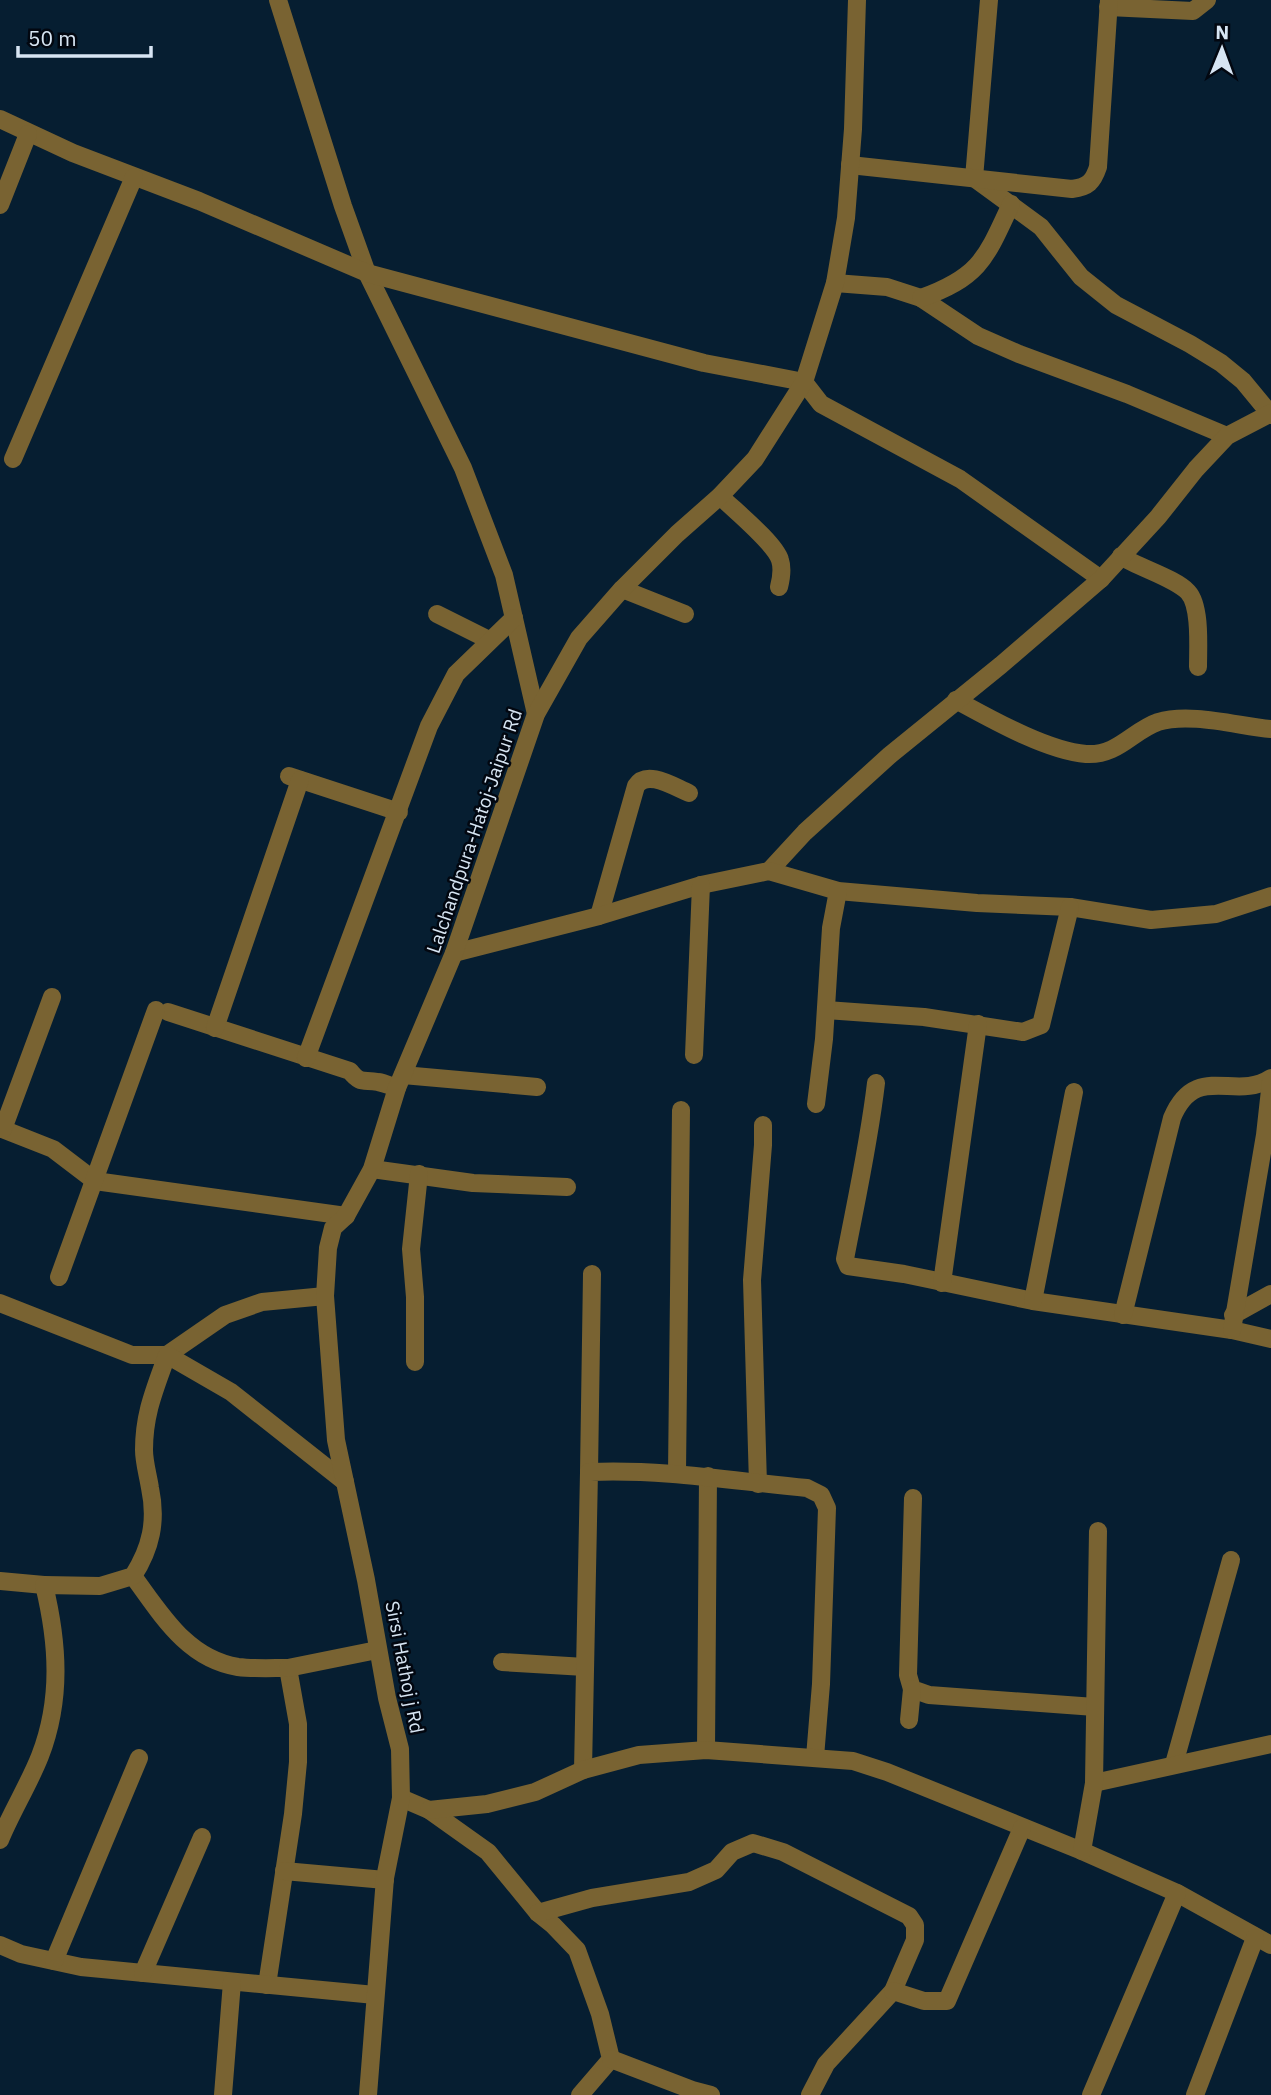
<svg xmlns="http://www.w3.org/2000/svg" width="1271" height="2095" font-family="'IBM Plex Sans',sans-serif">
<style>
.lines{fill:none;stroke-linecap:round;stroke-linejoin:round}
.minor{stroke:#796332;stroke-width:18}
.labels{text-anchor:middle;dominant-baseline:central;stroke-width:5;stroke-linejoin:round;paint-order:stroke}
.street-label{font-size:19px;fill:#d7e5f3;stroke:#020710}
</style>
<rect width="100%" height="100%" fill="#061e31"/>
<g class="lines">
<g class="minor">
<path d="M278,0L343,206L367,273L463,468L504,575L536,714"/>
<path d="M989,0L974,178L1041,227L1081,277L1116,305L1190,344L1221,363L1243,381L1271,415"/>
<path d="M1108,7L1193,11L1207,0"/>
<path d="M0,119L73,153L199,201L367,273L704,363L804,382L821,404L960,479L1101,579"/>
<path d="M850,165L1072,189C1088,187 1093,182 1098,167L1109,0"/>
<path d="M0,205L28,134"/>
<path d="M835,283L887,287L921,298L978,336L1019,354L1127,394L1227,436"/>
<path d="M921,298C980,277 986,258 1011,204"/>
<path d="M13,459L134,177"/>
<path d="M720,496C734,510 775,543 780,560C783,569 781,579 779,587"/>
<path d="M1121,556C1139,568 1175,578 1188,592C1201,606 1198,648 1198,667"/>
<path d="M622,589L685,614"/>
<path d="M437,614L489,640"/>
<path d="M956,700C991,719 1047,751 1086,754C1118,756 1132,731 1158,722C1190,712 1238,726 1271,729"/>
<path d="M289,776L399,812"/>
<path d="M769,871L805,832L890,755L1001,665L1101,579L1158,517L1196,469L1227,436L1271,413"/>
<path d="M599,916L636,786C647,769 674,787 689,793"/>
<path d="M454,953L599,916L701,885L769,871L838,891L977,903L1070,907L1151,920L1216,914L1271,896"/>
<path d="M826,1010L924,1017L1023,1032L1041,1025L1070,907"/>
<path d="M168,1012L350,1071C361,1085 364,1079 378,1082C384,1083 391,1086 397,1088"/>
<path d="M215,1028L300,780"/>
<path d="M694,1055L701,885"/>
<path d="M306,1058L429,726L456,674L514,618"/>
<path d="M403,1075L537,1087"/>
<path d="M876,1083C869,1143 856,1201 845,1259L848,1266L904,1274L1033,1301L1232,1330L1271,1339"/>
<path d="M816,1104L824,1039L831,928L838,891"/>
<path d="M0,1128L53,1149L95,1181L346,1216"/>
<path d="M3,1129L52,997"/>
<path d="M372,1169L473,1183L567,1187"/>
<path d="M59,1277L156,1010"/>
<path d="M942,1283L978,1024"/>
<path d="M1033,1301L1074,1092"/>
<path d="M0,1303L132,1355H167L225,1315L262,1302L325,1296"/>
<path d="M1123,1315L1172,1118C1196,1061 1235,1102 1271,1078"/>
<path d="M1233,1315L1271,1294"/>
<path d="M1232,1330L1265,1135L1271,1081"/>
<path d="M415,1362V1297L411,1249L419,1174"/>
<path d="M589,1472L592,1274"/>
<path d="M677,1473L681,1110"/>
<path d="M758,1484L752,1280L763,1145V1125"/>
<path d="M913,1498L908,1675L912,1689L929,1695L1095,1707"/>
<path d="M133,1576C161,1614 187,1659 238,1667C254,1669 272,1668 288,1668L298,1724V1762L293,1814L267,1985"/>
<path d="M0,1581L44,1585"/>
<path d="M502,1662L585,1667"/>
<path d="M288,1668L377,1650"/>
<path d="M909,1720L912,1689"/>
<path d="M706,1750L708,1476"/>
<path d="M1174,1764L1231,1560"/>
<path d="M583,1770L589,1472C666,1469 732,1481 807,1488L821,1495L827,1508L821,1684L815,1757"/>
<path d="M1094,1783L1271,1744"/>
<path d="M401,1798L429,1810L488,1852L538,1913L553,1925L577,1950L600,2014L611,2059L580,2095"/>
<path d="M429,1810L487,1804L535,1792L583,1770L639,1755L706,1750L853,1761L887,1772L1082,1851L1177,1893L1271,1945"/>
<path d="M0,1840C12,1811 29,1784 40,1756C62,1699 58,1643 44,1585L100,1586L133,1576C151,1548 157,1521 150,1488C148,1475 144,1462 144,1450C144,1413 155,1389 167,1355L231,1392L345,1482"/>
<path d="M1082,1851L1094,1783L1098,1531"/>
<path d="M284,1871L385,1880"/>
<path d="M538,1913L592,1898L689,1882L716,1870L732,1852L753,1843L783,1852L909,1916L915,1925V1940L893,1991L826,2064L810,2095"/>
<path d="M0,1945L21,1954L81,1967L375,1995"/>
<path d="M54,1961L139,1758"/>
<path d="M143,1973L202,1837"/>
<path d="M893,1991L924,2001H947L1022,1828"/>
<path d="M611,2059L692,2090L711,2095"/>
<path d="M223,2095L232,1982"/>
<path d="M368,2095L385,1878L401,1798L400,1749L387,1698L366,1580L336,1440L325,1296L328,1248L333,1228L346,1216L372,1169L397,1088L454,953L536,714L579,638L622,589L677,534L720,496L755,459L804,382L835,283L846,218L853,129L857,0"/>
<path d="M1091,2095L1177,1893"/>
<path d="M1195,2095L1255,1938"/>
</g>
</g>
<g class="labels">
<g class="street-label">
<text transform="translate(474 831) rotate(-71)">Lalchandpura-Hatoj-Jaipur Rd</text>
<text transform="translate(405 1667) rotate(79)">Sirsi Hathoj j Rd</text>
</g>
</g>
<g transform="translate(1222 49) rotate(1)" stroke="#020710" stroke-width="5" paint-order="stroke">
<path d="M0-5L12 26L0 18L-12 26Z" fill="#d7e5f3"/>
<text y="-10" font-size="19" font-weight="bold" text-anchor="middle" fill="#d7e5f3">N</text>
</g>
<path d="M18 46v10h133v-10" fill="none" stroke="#d7e5f3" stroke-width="3.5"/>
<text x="28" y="46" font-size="21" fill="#d7e5f3" stroke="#020710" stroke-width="5" paint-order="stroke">50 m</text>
</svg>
